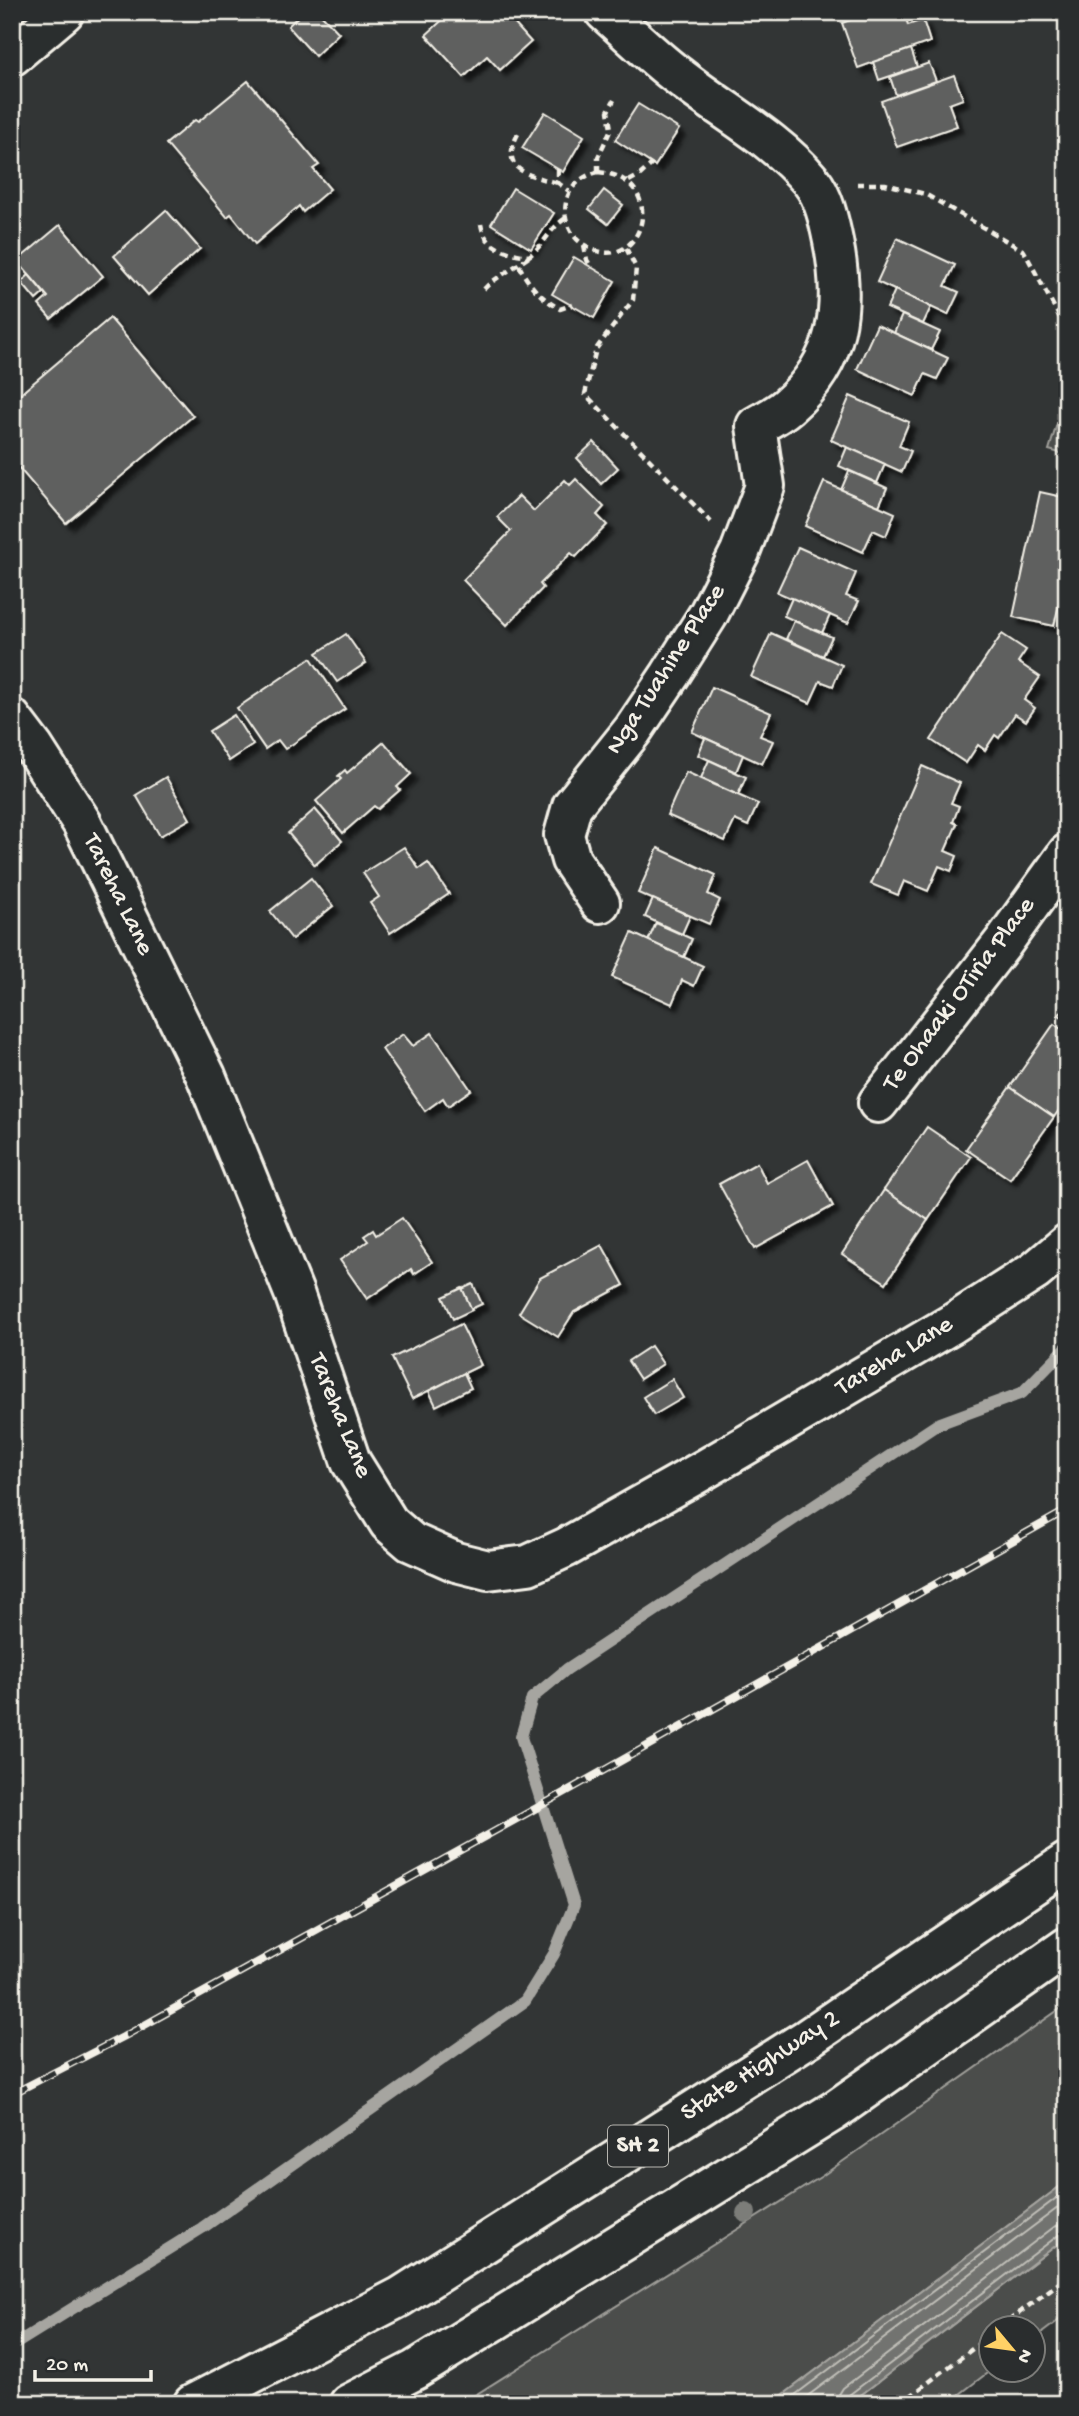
<svg xmlns="http://www.w3.org/2000/svg" width="1079" height="2416" font-family="'Gochi Hand',sans-serif">
<style>
.green{fill:#4b4d4c;stroke:#a09f9a;stroke-width:2}
.water{fill:#727370;stroke:#a6a5a0;stroke-width:2}
.lines{fill:none;stroke-linecap:round;stroke-linejoin:round}
.shore{stroke:#c0bfb8;stroke-width:2}
.stream{stroke:#a6a5a0;stroke-width:12}
.building{fill:#5f605f;stroke:#f4f1e8;stroke-width:2;filter:url(#shadow)}
.minor-casing{stroke:#f4f1e8;stroke-width:44}
.highway-casing{stroke:#f4f1e8;stroke-width:44}
.path{stroke:#f4f1e8;stroke-width:4.5;stroke-dasharray:7 5;stroke-linecap:butt}
.minor{stroke:#2a2d2e;stroke-width:38}
.highway{stroke:#2a2d2e;stroke-width:38}
.rail-casing{stroke:#f4f1e8;stroke-width:8}
.rail{stroke:#2a2d2e;stroke-width:5;stroke-dasharray:16;stroke-linecap:butt}
.tree{fill:#7c7d79}
.labels{text-anchor:middle;dominant-baseline:central;stroke-width:6;stroke-linejoin:round;paint-order:stroke}
.shield{fill:#2a2d2e;stroke:#b7b6b0;stroke-width:2}
.shield-label{font-size:24px;font-weight:bold;fill:#f4f1e8}
.street-label{font-size:26px;fill:#f4f1e8;stroke:#2a2d2e}
</style>
<defs>
<filter id="shadow"><feDropShadow dx="6" dy="6" stdDeviation="2" flood-color="#0009"/></filter>
</defs>
<rect width="100%" height="100%" fill="#323535"/>
<filter id="ink" filterUnits="userSpaceOnUse"><feTurbulence type="fractalNoise" baseFrequency=".0143" numOctaves="2"/><feDisplacementMap in="SourceGraphic" scale="14" xChannelSelector="R" yChannelSelector="G"/><feConvolveMatrix kernelMatrix="1 2 1 2 8 2 1 2 1" color-interpolation-filters="sRGB"/></filter>
<g filter="url(#ink)">
<g class="green">
<path d="M1059,417L1067,419V455L1049,450Z"/>
<path d="M1067,2004V2181L771,2404H461L822,2176Z"/>
<path d="M1067,2237V2314L1034,2339V2328H992L991,2370L947,2404H849Z"/>
</g>
<path class="water" d="M1067,2181V2237L849,2404H771Z"/>
<g class="lines">
<g class="shore">
<path d="M783,2404L1067,2190"/>
<path d="M797,2404L1067,2201"/>
<path d="M837,2404L838,2396L843,2388L1054,2227L1067,2223"/>
<path d="M845,2404L849,2395L1060,2234L1067,2232"/>
</g>
<path class="stream" d="M12,2346L202,2228L525,2001L554,1954L574,1905L521,1737L532,1698L567,1669L938,1424L1022,1393L1067,1347"/>
</g>
<g class="building">
<path d="M303,12H319L339,33L315,56L288,26Z"/>
<path d="M451,12H504L531,42L500,70L487,56L464,77L426,35Z"/>
<path d="M871,12H904L908,25L923,20L930,42L858,68L842,23Z"/>
<path d="M911,49L917,67L879,80L873,62Z"/>
<path d="M929,63L936,81L896,95L890,77Z"/>
<path d="M954,75L963,99L949,104L957,126L897,147L881,101Z"/>
<path d="M248,81L319,165L313,169L330,189L303,212L299,206L255,244L231,214L227,217L166,144L195,120L198,122Z"/>
<path d="M638,104L679,129L655,166L615,140Z"/>
<path d="M545,112L584,136L563,172L522,148Z"/>
<path d="M513,188L554,213L531,249L491,224Z"/>
<path d="M604,190L623,205L608,224L589,209Z"/>
<path d="M166,210L200,249L148,295L114,256Z"/>
<path d="M60,225L103,276L51,319L39,305L48,297L17,261Z"/>
<path d="M897,238L955,265L945,286L959,292L948,315L877,282Z"/>
<path d="M574,257L615,281L594,318L552,294Z"/>
<path d="M29,275L44,293L36,300L21,282Z"/>
<path d="M895,290L931,307L923,324L887,308Z"/>
<path d="M902,315L940,332L931,350L894,333Z"/>
<path d="M110,318L193,416L66,523L12,460V401Z"/>
<path d="M877,325L948,358L937,379L925,374L915,396L857,369Z"/>
<path d="M850,396L909,422L899,446L911,451L902,472L831,440Z"/>
<path d="M594,442L618,468L601,484L577,458Z"/>
<path d="M847,447L885,464L877,483L839,466Z"/>
<path d="M849,471L887,488L879,506L841,490Z"/>
<path d="M576,479L604,507L597,515L607,525L576,557L571,553L540,584L543,588L507,625L463,580L511,531L497,517L519,496L534,511L565,480L570,485Z"/>
<path d="M824,482L895,513L886,536L873,530L863,552L805,526Z"/>
<path d="M1040,492L1067,498V605L1059,604L1054,626L1013,617Z"/>
<path d="M798,547L856,573L846,596L859,601L848,623L777,592Z"/>
<path d="M792,598L830,615L822,633L784,616Z"/>
<path d="M794,621L832,637L823,656L786,639Z"/>
<path d="M771,633L842,665L833,686L820,681L810,703L751,677Z"/>
<path d="M346,634L366,663L337,682L317,653Z"/>
<path d="M1002,634L1026,650L1018,662L1040,677L1024,700L1035,708L1026,721L1015,714L999,738L995,735L985,750L978,745L966,763L931,740Z"/>
<path d="M311,658L345,709L285,749L278,740L265,749L237,708Z"/>
<path d="M712,687L771,713L760,736L773,741L762,764L692,732Z"/>
<path d="M234,715L253,745L229,761L209,731Z"/>
<path d="M705,738L743,755L736,772L698,755Z"/>
<path d="M384,742L411,774L397,787L400,790L378,809L374,806L343,833L316,801L341,779L338,776L345,770L347,773Z"/>
<path d="M709,760L746,777L738,795L701,778Z"/>
<path d="M922,766L960,783L951,803L959,806L953,822L957,824L945,851L957,856L951,871L939,866L928,891L904,881L898,895L871,884Z"/>
<path d="M686,772L758,804L748,826L735,820L725,841L667,815Z"/>
<path d="M166,777L190,819L160,836L136,795Z"/>
<path d="M315,809L342,841L315,865L288,833Z"/>
<path d="M404,847L419,869L428,863L449,894L390,933L370,903L379,897L363,873Z"/>
<path d="M658,848L716,875L708,894L720,900L709,924L638,893Z"/>
<path d="M311,878L333,906L292,939L270,911Z"/>
<path d="M653,899L690,916L682,934L645,917Z"/>
<path d="M656,923L692,939L684,957L648,941Z"/>
<path d="M632,933L703,966L694,986L682,980L672,1004L612,977Z"/>
<path d="M1067,1003V1020L1059,1015Z"/>
<path d="M1054,1024L1067,1033V1099L1054,1117L1010,1087Z"/>
<path d="M432,1033L471,1090L448,1106L443,1098L425,1111L382,1049L403,1034L413,1046Z"/>
<path d="M1010,1087L1054,1117L1010,1179L966,1149Z"/>
<path d="M927,1127L971,1157L928,1220L884,1190Z"/>
<path d="M808,1160L833,1206L755,1249L719,1184L757,1163L767,1183Z"/>
<path d="M884,1190L928,1220L886,1283L842,1254Z"/>
<path d="M402,1218L432,1262L414,1274L411,1269L367,1299L340,1260L368,1241L364,1236L373,1230L376,1235Z"/>
<path d="M602,1245L624,1285L574,1312L558,1337L519,1313L540,1278Z"/>
<path d="M473,1284L482,1304L471,1309L462,1289Z"/>
<path d="M462,1288L472,1310L453,1319L443,1297Z"/>
<path d="M461,1324L481,1365L412,1399L392,1358Z"/>
<path d="M651,1346L663,1364L640,1379L628,1361Z"/>
<path d="M464,1373L471,1388L436,1406L429,1391Z"/>
<path d="M672,1379L683,1398L654,1415L643,1397Z"/>
</g>
<g class="lines">
<g class="minor-casing">
<g id="minor">
<path d="M12,56L64,12"/>
<path d="M12,719L34,748L82,823L206,1076L294,1293L351,1462L389,1523L411,1542L456,1562L488,1570L528,1565L567,1547L707,1468L952,1324L1035,1271L1067,1244"/>
<path d="M600,903L571,860L564,835L572,806L633,730L670,675L708,615L740,552L765,486L756,426C767,420 779,414 788,406C840,361 846,305 833,241C829,221 824,197 811,181C774,137 722,111 677,75C652,56 629,33 605,12"/>
<path d="M878,1103L1003,943L1067,854"/>
</g>
</g>
<g class="highway-casing">
<g id="highway">
<path d="M193,2404L400,2297L808,2038L1067,1862"/>
<path d="M349,2404L415,2370L834,2111L1067,1947"/>
</g>
</g>
<g class="path">
<path d="M518,134C498,171 529,175 558,183"/>
<path d="M558,169V183L569,191"/>
<path d="M598,172C671,178 643,275 590,248C579,243 573,237 568,225C559,200 573,178 598,172Z"/>
<path d="M598,172V157L611,129L608,111L614,100"/>
<path d="M629,181L640,175L652,164"/>
<path d="M857,184H885L925,194L1024,251L1067,331"/>
<path d="M481,224C485,249 508,253 529,256C544,245 550,228 566,218"/>
<path d="M584,245L587,260L592,268"/>
<path d="M626,248L636,268L633,300L596,349L585,394L711,522"/>
<path d="M519,265C528,285 541,298 560,309L572,305"/>
<path d="M484,289L490,283L529,257"/>
<path d="M999,2328L1067,2277"/>
<path d="M900,2404L992,2334"/>
</g>
<use href="#minor" class="minor"/>
<use href="#highway" class="highway"/>
<g class="rail-casing">
<path id="rail" d="M12,2094L123,2037L560,1795L1067,1510"/>
</g>
<use href="#rail" class="rail"/>
</g>
<circle class="tree" cx="746" cy="2213" r="10"/>
</g>
<g class="labels">
<rect class="shield" x="608" y="2125.5" width="60" height="41" rx="5"/>
<g class="shield-label">
<text x="638" y="2146">SH 2</text>
</g>
<g class="street-label">
<text transform="translate(667 670) rotate(-57)">Nga Tuahine Place</text>
<text transform="translate(117 895) rotate(64)">Tareha Lane</text>
<text transform="translate(960 995) rotate(-53)">Te Ohaaki OTiria Place</text>
<text transform="translate(895 1357) rotate(-31)">Tareha Lane</text>
<text transform="translate(339 1416) rotate(68)">Tareha Lane</text>
<text transform="translate(761 2067) rotate(-33)">State Highway 2</text>
</g>
</g>
<rect width="1079" height="2416" fill="none" stroke="#2a2d2e" stroke-width="42"/>
<rect x="21" y="21" width="1037" height="2374" fill="none" stroke="#f4f1e8" stroke-width="2.5" filter="url(#ink)"/>
<g transform="translate(1012 2349) rotate(119)"><circle r="33" fill="#2a2d2e" stroke="#7b7b78" stroke-width="2"/>
<path d="M0-5L12 26L0 18L-12 26Z" fill="#ffd166"/>
<text y="-10" font-size="19" font-weight="bold" text-anchor="middle" fill="#f4f1e8">N</text>
</g>
<path d="M35 2370v10h116v-10" fill="none" stroke="#f4f1e8" stroke-width="3.5"/>
<text x="46" y="2370" font-size="21" fill="#f4f1e8" stroke="#2a2d2e" stroke-width="5" paint-order="stroke">20 m</text>
</svg>
